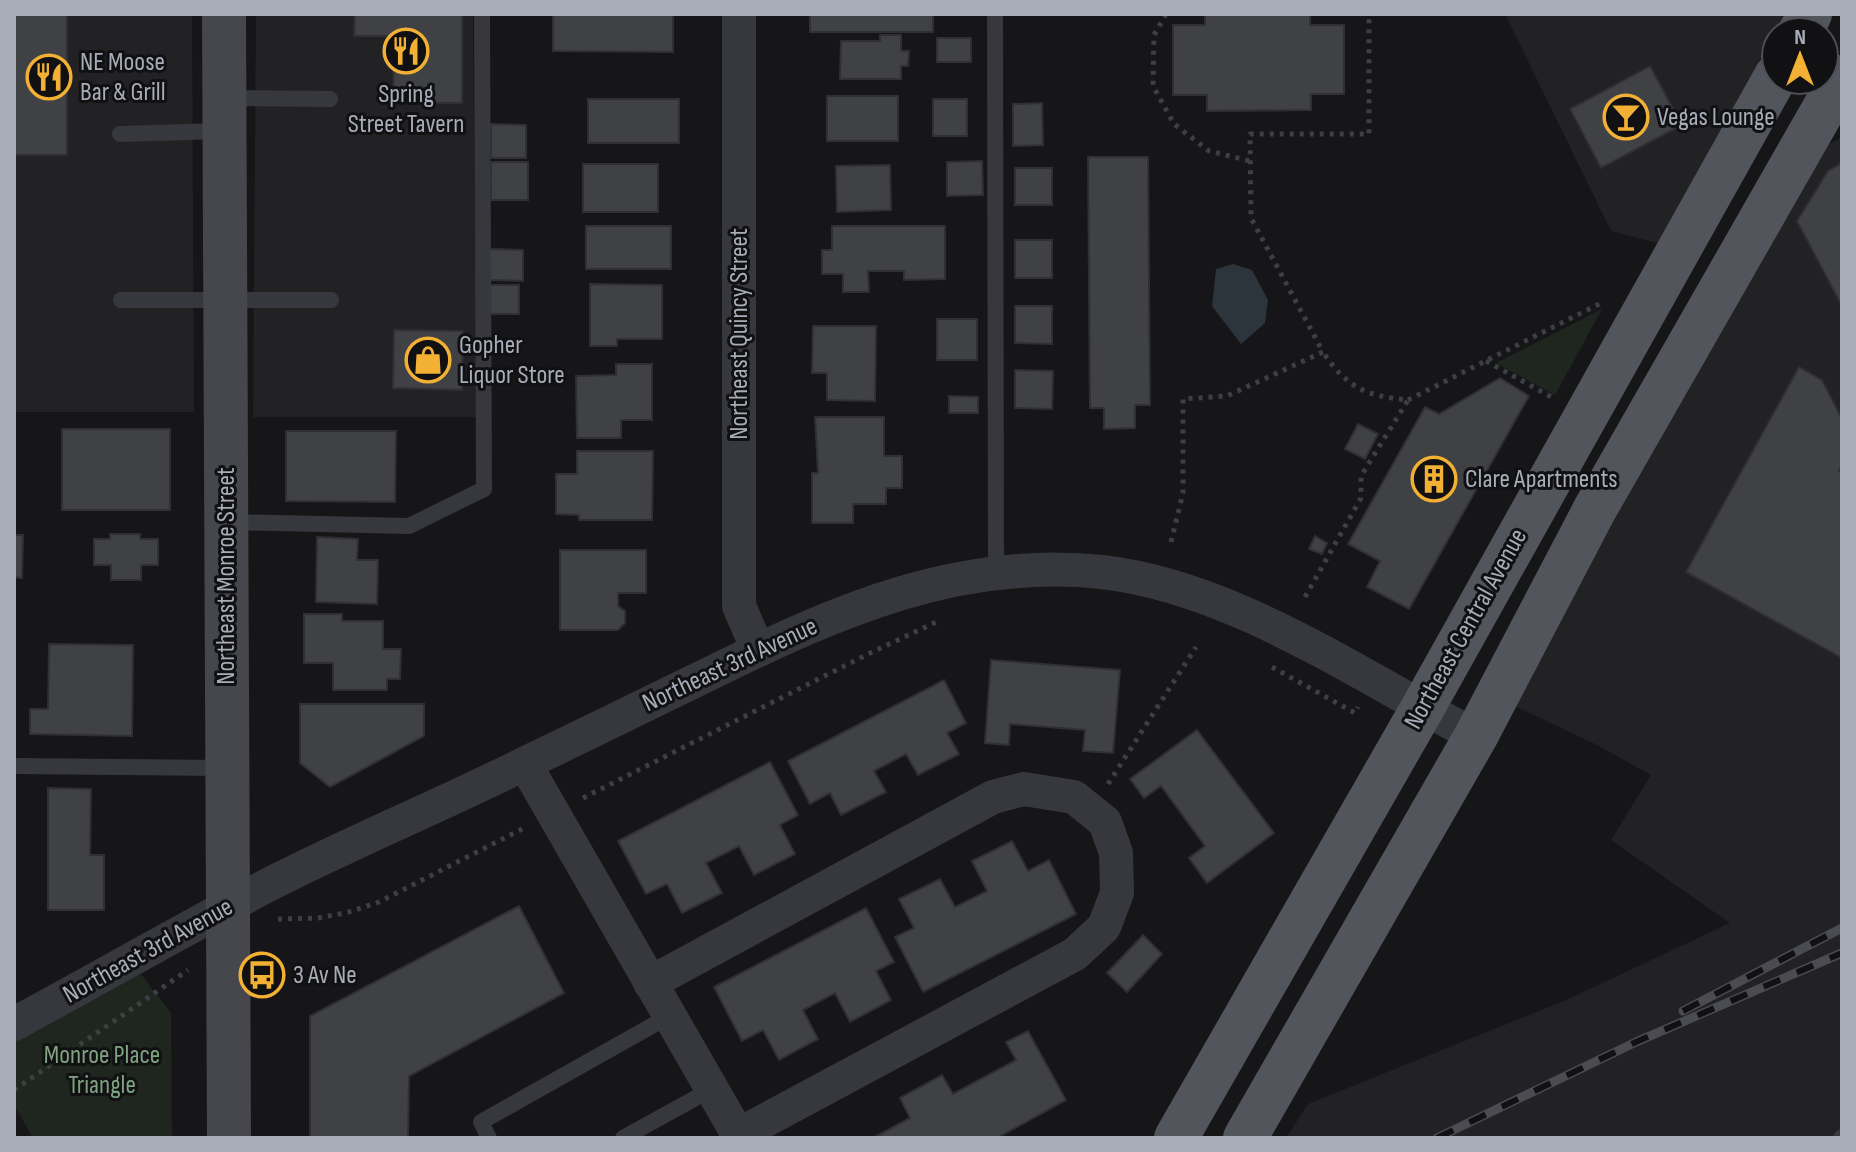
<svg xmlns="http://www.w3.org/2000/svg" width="1856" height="1152" font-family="'Sofia Sans Condensed',sans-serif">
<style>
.built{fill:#222225}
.green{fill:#1e261f}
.water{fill:#2c353c}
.building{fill:#404145;stroke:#303034;stroke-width:2}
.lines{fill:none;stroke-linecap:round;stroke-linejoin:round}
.path{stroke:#3d3f44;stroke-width:5;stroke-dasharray:4 6;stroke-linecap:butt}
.lane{stroke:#37383d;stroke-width:16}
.street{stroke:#37383d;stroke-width:34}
.secondary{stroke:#45474d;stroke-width:44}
.primary{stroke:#53555c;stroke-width:44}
.rail-casing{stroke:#4a4c52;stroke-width:9}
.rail{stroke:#111113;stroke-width:6;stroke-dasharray:18;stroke-linecap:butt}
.labels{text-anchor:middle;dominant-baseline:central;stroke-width:6;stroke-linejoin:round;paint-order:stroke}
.poi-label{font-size:26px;fill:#a8adb8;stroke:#111113;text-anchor:start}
.street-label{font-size:26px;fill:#a8adb8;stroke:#111113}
.park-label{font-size:26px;fill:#7fa381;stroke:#111113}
</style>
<rect width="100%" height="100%" fill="#161618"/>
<g class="built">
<path d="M14,14H192L194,412H14Z"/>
<path d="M256,14H473L476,417H253Z"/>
<path d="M1505,14H1786L1658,243L1611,231Z"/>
<path d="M1842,137V1138H1286L1308,1104L1564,1001L1730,923L1611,840L1651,775L1597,745L1515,706L1811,154Z"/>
</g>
<g class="green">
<path d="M1602,309L1555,395L1496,363Z"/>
<path d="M140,973L171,1013L172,1138H33L14,1105V1039Z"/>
</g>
<path class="water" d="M1233,264L1252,270L1268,300L1265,323L1241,344L1212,306L1216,269Z"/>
<g class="building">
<rect x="14" y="14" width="53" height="141"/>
<path d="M355,14H462V103H393L394,36H354Z"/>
<path d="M553,14H673V52L553,51Z"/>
<rect x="810" y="14" width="123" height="18"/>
<path d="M1205,14H1310V25H1344V94H1311V110L1207,111V95H1173V25H1205Z"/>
<path d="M880,35H901V51H909L908,66H901V79H840L841,41H880Z"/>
<rect x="937" y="38" width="34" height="24"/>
<path d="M1650,66L1682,125L1601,168L1570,109Z"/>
<rect x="827" y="96" width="71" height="45"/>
<rect x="588" y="99" width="91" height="44"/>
<rect x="933" y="99" width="34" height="37"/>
<path d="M1042,103L1043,145L1013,146V104Z"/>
<path d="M491,124L526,125V158H491Z"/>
<path d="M1088,157H1148L1150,405H1135V428L1104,429V408H1090Z"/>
<path d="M982,161L983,195L947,196V162Z"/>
<rect x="491" y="162" width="37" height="38"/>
<path d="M1842,163V306L1797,221L1828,171Z"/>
<rect x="583" y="164" width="75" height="48"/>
<path d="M890,165L891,210L837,212L836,166Z"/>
<rect x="1015" y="168" width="37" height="37"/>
<rect x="586" y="226" width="85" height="43"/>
<path d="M832,226H945V279L904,280V271H868L869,292H843V274H822V250H832Z"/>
<rect x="1015" y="240" width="37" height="38"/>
<path d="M490,249L523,250V281L490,280Z"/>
<path d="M590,284L662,285V339H617V346H590Z"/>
<rect x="490" y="285" width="29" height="29"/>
<path d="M1015,306H1052V344L1015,343Z"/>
<rect x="937" y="319" width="40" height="41"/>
<path d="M813,326H876L875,401L827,400V373H812Z"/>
<path d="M394,330L463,331L462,390L393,388Z"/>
<path d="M616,364H652V420H621V438H577L576,376L616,375Z"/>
<path d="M1799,367L1822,380L1842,419V465L1839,471L1842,472V658L1686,572Z"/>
<path d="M1015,370L1053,371L1052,409L1015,408Z"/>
<path d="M1500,378L1529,396L1409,609L1367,587L1380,561L1348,544L1425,407L1439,414Z"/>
<path d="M949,396L978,397V413H949Z"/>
<path d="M815,417H884V456H902V488H886V504H853V523H812V473H818Z"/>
<path d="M1358,424L1378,434L1365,459L1345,449Z"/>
<rect x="62" y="429" width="108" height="81"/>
<path d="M286,431H396L395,502L286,501Z"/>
<path d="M577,451H653L652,520H579V515L556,514V474H577Z"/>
<path d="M110,534H140V539H158V565H141V580H111V565H94V539H110Z"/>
<path d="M14,535H23L22,578L14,577Z"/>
<path d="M1315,536L1327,543L1322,554L1309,549Z"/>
<path d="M317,537L358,539L357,560H378L377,604L316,602Z"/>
<path d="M560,550H646V593H618V606L625,611V623L618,630H560Z"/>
<path d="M304,614H342V621H383V649H401L400,679H387V690H333V663H304Z"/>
<path d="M49,644L133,645L132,736L30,734V709H48Z"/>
<path d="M991,660L1120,670L1113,753L1083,751L1085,730L1010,724L1009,745L985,743Z"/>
<path d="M944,680L966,723L947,733L959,754L918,775L906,754L874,771L886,792L841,815L830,793L810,804L788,761Z"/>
<path d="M300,704H424V736L330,787L300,763Z"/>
<path d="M1197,730L1274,833L1207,883L1189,858L1205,846L1161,786L1144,798L1130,779Z"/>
<path d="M770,762L798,815L780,825L795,854L754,875L739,846L706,863L722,893L682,913L667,884L646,894L618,841Z"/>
<path d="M48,788L91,789L90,855H104V910H48Z"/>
<path d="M1012,841L1028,871L1049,860L1076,914L923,992L895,937L914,928L899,899L940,879L955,907L987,891L972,861Z"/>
<path d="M519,906L564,993L409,1076L408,1138H310V1016Z"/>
<path d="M866,908L894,962L876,971L891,1000L850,1022L835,993L803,1010L818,1039L779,1060L763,1030L742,1041L714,987Z"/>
<path d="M1143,935L1162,954L1127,992L1107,973Z"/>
<path d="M1028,1031L1066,1100L997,1138H873L910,1118L900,1098L942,1075L953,1094L1016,1060L1006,1042Z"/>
</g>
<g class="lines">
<g class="path">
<path d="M1166,14L1154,35L1153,86L1174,124L1209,151L1250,161"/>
<path d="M1486,361L1555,399"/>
<path d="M1408,400L1603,302"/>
<path d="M1171,542L1183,493V399L1227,396L1323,352L1251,218L1250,134H1369V14"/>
<path d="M1305,597L1361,498V476L1408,400C1366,396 1347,388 1323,352"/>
<path d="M1272,667L1355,713L1358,707"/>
<path d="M1108,784L1196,647"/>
<path d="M583,798L870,653L936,622"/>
<path d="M278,919L318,918L349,912L379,902L524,828"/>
<path d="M14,1090L188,970"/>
</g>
<g class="lane">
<path d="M995,14L996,572"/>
<path d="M228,98L330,99"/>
<path d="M120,134L222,131"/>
<path d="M121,300H331"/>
<path d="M227,522L409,526L484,489L482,14"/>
<path d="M14,766L224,768"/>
<path d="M489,1138L481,1122L671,1015"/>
<path d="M623,1138L712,1089"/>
<path d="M1841,1138L1842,1137"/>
</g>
<g class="street">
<path d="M739,14V606L758,650"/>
<path d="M525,764L740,1138"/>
<path d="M650,983L993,797L1024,789L1074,797L1105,822L1116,853L1117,893L1104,927L1075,954L738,1135"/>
<path d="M14,1024C99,978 183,930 268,885C354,841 444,804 530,761C591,732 651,702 711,673C837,611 958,557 1102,572C1234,587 1359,676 1476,736"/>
</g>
<path class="secondary" d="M224,14L229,1138"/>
<g class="primary">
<path d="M1800,32L1810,14"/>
<path d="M1176,1138L1422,709L1776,76"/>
<path d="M1245,1138L1476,736L1595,509L1842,77"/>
</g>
<g class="rail-casing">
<g id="rail">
<path d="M1683,1011L1842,928"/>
<path d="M1437,1138L1636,1042L1842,953"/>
</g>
</g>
<use href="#rail" class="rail"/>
</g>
<defs>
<g id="restaurant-ring" transform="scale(2.3)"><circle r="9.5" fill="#111113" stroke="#f2b134" stroke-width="1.5"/><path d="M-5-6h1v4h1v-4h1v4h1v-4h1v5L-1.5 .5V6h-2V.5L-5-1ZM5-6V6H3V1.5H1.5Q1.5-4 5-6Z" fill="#f2b134"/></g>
<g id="bar-ring" transform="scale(2.3)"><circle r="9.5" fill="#111113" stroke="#f2b134" stroke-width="1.5"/><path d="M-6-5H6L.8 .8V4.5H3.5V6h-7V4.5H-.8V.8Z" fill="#f2b134"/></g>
<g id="shop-ring" transform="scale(2.3)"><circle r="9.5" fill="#111113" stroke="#f2b134" stroke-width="1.5"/><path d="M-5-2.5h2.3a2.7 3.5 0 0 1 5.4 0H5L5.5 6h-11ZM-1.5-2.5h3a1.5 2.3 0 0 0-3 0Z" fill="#f2b134"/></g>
<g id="building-ring" transform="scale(2.3)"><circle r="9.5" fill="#111113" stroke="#f2b134" stroke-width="1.5"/><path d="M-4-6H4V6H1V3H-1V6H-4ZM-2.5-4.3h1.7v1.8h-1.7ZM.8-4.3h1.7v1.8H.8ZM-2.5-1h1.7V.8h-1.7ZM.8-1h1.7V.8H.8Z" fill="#f2b134"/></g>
<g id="bus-ring" transform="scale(2.3)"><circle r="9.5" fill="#111113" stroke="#f2b134" stroke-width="1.5"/><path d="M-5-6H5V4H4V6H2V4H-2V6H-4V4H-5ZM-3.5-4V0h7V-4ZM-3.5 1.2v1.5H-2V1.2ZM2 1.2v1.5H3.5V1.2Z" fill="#f2b134"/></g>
</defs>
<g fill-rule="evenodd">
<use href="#restaurant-ring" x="406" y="51"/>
<use href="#restaurant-ring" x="49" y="77"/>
<use href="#bar-ring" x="1626" y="117"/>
<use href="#shop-ring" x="428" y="360"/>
<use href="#building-ring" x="1434" y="479"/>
<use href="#bus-ring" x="262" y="975"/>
</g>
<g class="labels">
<g class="poi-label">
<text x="80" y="62">NE Moose<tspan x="80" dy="30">Bar &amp; Grill</tspan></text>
<text x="406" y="94" text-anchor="middle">Spring<tspan x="406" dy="30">Street Tavern</tspan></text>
<text x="1657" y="117">Vegas Lounge</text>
<text x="459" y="345">Gopher<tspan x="459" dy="30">Liquor Store</tspan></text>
<text x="1465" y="479">Clare Apartments</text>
<text x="293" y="975">3 Av Ne</text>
</g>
<g class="street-label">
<text transform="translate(739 334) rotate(-90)">Northeast Quincy Street</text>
<text transform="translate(226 576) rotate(-90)">Northeast Monroe Street</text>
<text transform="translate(1466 629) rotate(-61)">Northeast Central Avenue</text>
<text transform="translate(730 665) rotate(-25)">Northeast 3rd Avenue</text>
<text transform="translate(148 951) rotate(-29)">Northeast 3rd Avenue</text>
</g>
<g class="park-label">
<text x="102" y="1055">Monroe Place<tspan x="102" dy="30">Triangle</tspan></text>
</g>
</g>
<rect width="1856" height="1152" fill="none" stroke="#a8adb8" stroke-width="32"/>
<g transform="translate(1800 56)"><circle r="38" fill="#111113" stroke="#4d4f55" stroke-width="2"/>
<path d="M0-6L14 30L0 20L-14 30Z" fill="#f2b134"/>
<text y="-12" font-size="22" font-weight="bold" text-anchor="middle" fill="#a8adb8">N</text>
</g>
</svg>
